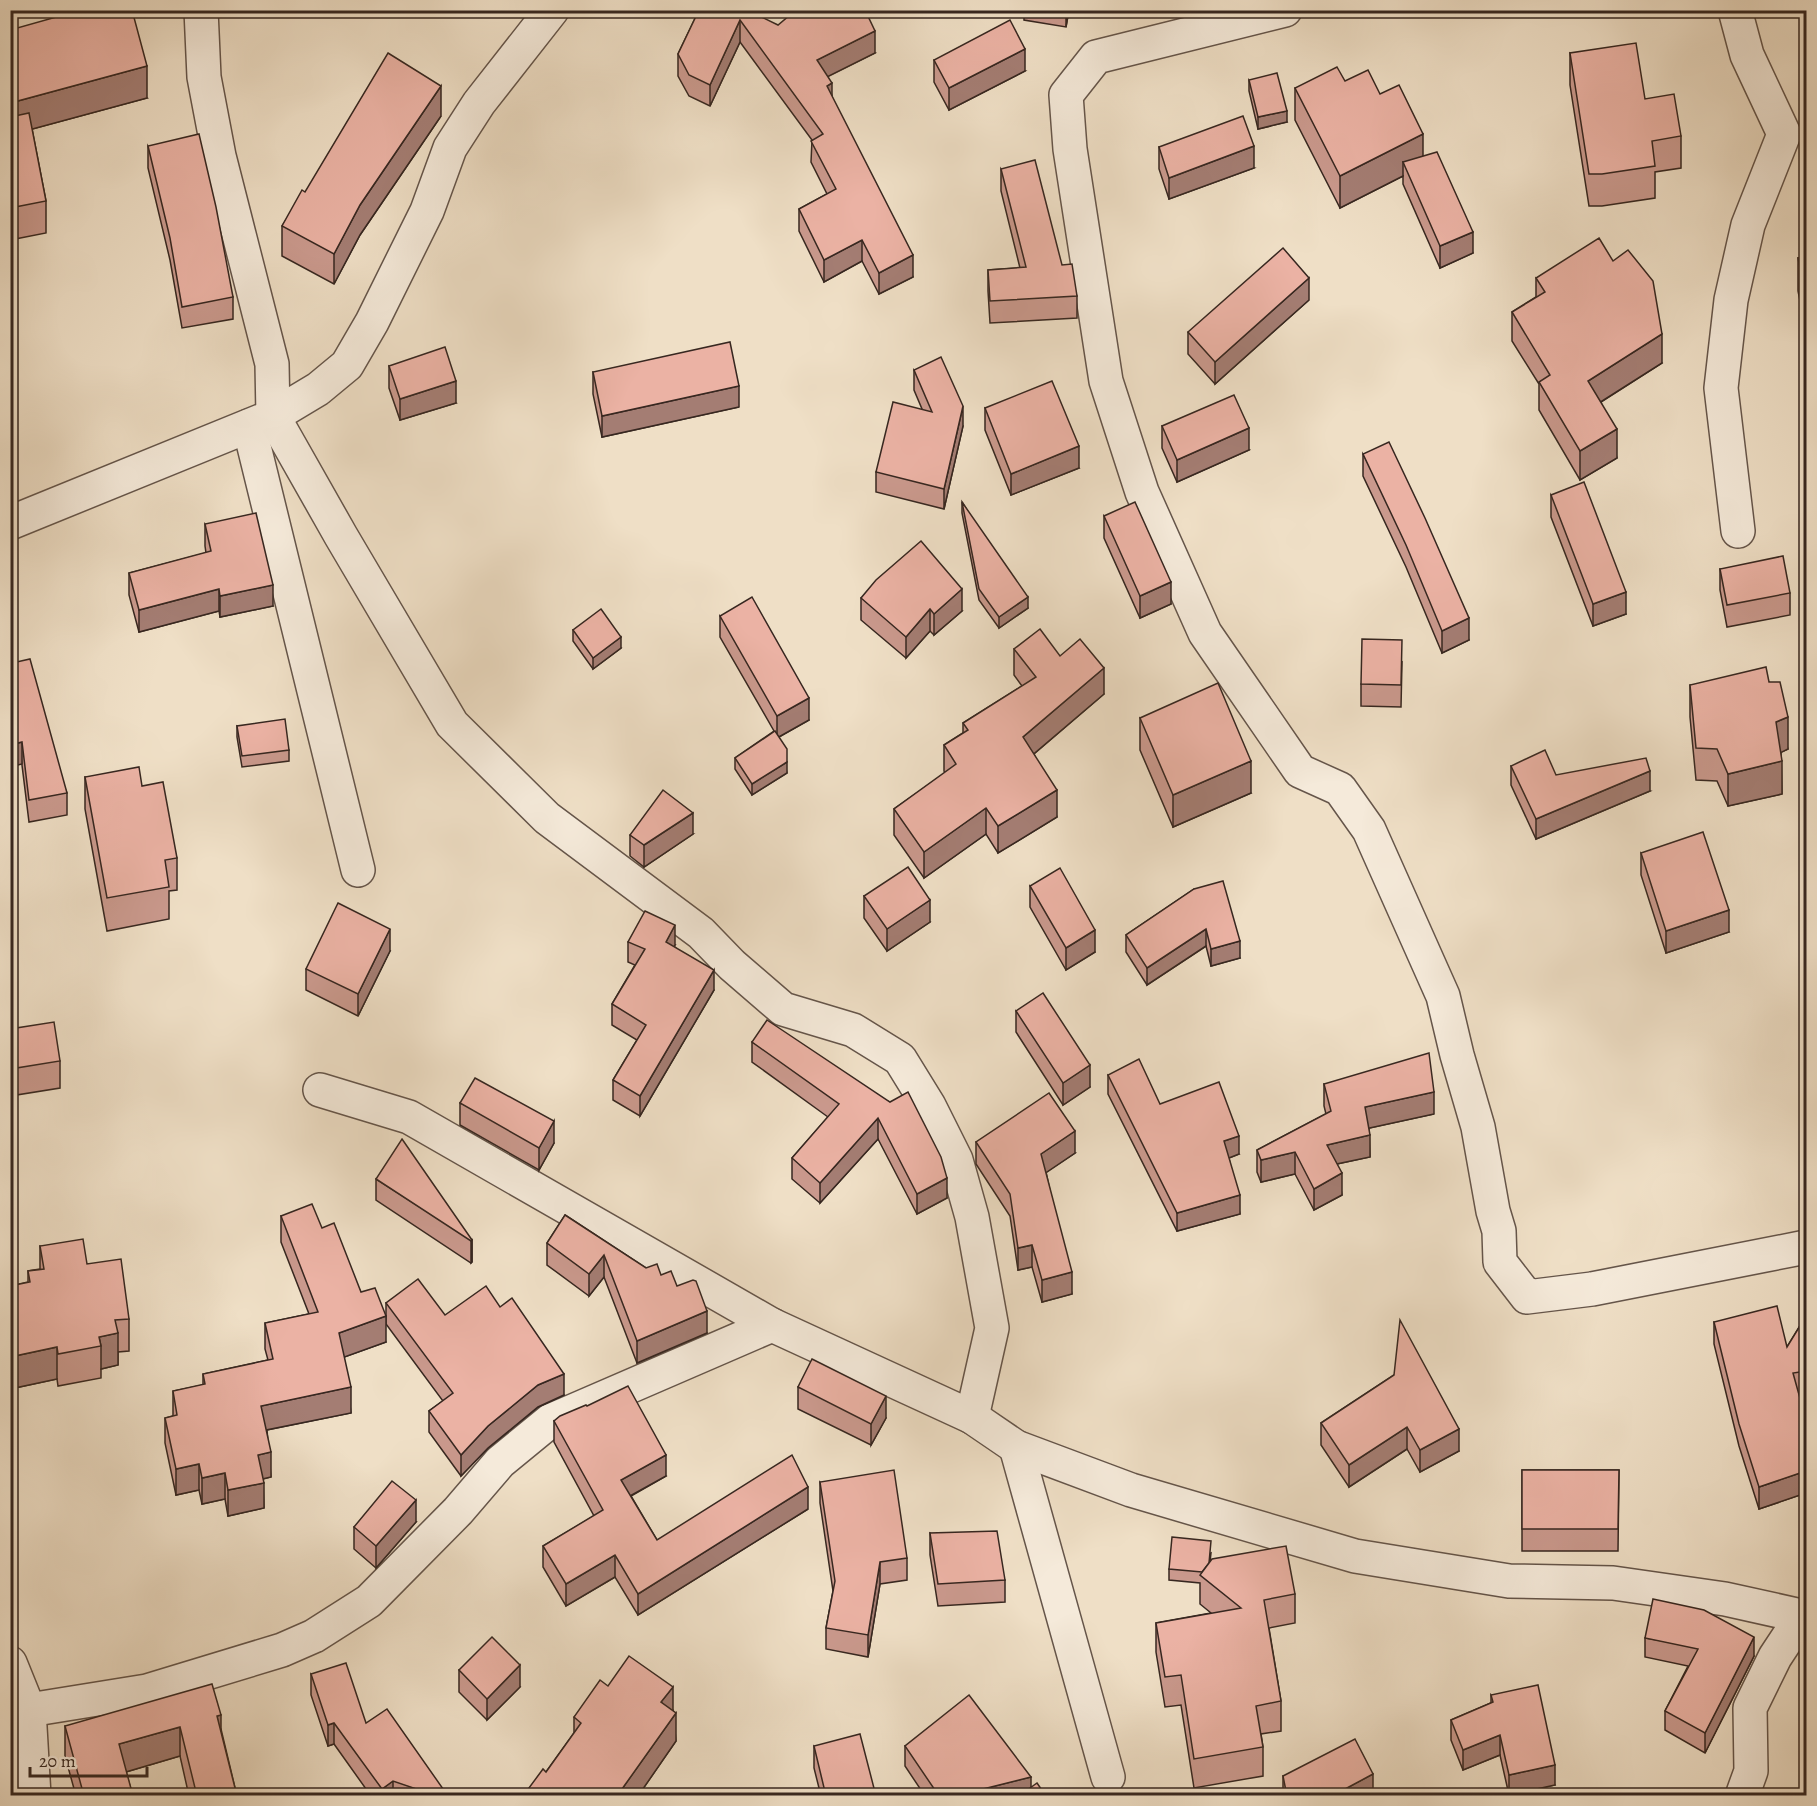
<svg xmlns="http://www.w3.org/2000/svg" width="1817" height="1806" font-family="Alegreya,serif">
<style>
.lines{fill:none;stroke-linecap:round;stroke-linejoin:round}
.street-casing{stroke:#65554a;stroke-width:36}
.street{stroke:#f5eada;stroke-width:33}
.wall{fill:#ca998d;stroke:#372720;stroke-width:1.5}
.shaded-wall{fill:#a47d73;stroke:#372720;stroke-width:1.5}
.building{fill:#ebb2a4;stroke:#372720;stroke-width:1.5}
</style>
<rect width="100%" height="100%" fill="#efdfc6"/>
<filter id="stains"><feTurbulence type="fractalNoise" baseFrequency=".00333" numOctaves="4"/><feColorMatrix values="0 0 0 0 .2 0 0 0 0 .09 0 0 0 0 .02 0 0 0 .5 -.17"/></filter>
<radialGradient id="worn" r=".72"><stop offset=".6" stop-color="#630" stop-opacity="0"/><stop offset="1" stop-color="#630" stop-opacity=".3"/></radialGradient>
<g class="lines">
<g class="street-casing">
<g id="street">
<path d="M201,10L204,77L219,156L272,364L273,416L341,536L452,724L547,818L701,933L732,965L783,1009L853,1030L900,1059L929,1106L956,1160L972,1217L992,1328L972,1417"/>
<path d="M1285,10L1096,57L1066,95L1070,149L1106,381L1142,492L1205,633L1300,771L1340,789L1369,830L1443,996L1457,1055L1478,1127L1493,1211L1499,1231L1500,1262L1527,1297L1592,1289L1806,1247"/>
<path d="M1735,10L1747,55L1784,134L1748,225L1731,300L1721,388L1738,531"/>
<path d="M249,426L358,870"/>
<path d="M10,523L273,416L318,389L347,365L372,322L427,211L450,148L479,103L552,10"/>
<path d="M320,1090L409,1117L772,1325L972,1417L1016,1447L1131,1490L1355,1556L1509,1581L1613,1583L1725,1599L1806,1617"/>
<path d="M1016,1447L1108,1777"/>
<path d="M10,1663L29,1710L34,1796"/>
<path d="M29,1710L147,1691L282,1650L314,1636L369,1601L458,1511L500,1462L550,1421L772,1325"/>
<path d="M1742,1796L1751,1771L1750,1708L1775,1657L1802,1616"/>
</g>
</g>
<use href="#street" class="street"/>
</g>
<g class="wall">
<path d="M699,10L778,25L875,53L828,76L832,97L913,277L879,294L862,261L824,282L799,231V209L827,194L811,162L812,140L740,42L710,106L689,96L678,76V54Z"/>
<path d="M1024,10H1069L1066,27L1024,20Z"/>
<path d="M1804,10H1806V71L1800,65V33L1804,29Z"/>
<path d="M10,30L147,98L32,129L46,201V233L10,240Z"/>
<path d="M1570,53L1645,99L1681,136V168L1655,172V198L1602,206H1589L1570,85Z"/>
<path d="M934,60L1025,71L949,110L934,82Z"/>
<path d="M1249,80L1287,122L1258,129L1249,91Z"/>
<path d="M1345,81L1380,94L1423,156L1473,253L1440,268L1403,184V176L1340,208L1295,120V88Z"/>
<path d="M441,116L360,235L334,284L282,256V226L305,192Z"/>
<path d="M148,146L233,297V319L182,328L170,260L148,168Z"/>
<path d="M1159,147L1254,168L1169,199L1159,169Z"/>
<path d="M1001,169L1062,265L1077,296V318L990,323L988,291V270L1020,268L1001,191Z"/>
<path d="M1806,257V331L1798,291V258Z"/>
<path d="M1536,278L1662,363L1601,402L1617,458L1580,480L1539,410V384L1512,341V312L1536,297Z"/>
<path d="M1309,300L1215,384L1188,354V332Z"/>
<path d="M389,366L456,403L400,420L389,388Z"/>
<path d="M914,370L963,426L944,509L876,492V472L922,409L914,390Z"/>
<path d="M593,372L739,407L602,437L593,394Z"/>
<path d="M985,408L1079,468L1011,495L985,430Z"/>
<path d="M1162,426L1249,450L1177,482L1162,448Z"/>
<path d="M1363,454L1469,640L1442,653L1406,567L1363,476Z"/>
<path d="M1551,495L1626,614L1593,626L1551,517Z"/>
<path d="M962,502L1028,608L999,628L979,600L962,513Z"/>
<path d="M1104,516L1171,604L1140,618L1104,538Z"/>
<path d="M205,524L273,606L220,617L219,611L139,632L129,595V573L206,553L205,546Z"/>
<path d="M1720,569L1790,593V615L1727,627L1720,590Z"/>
<path d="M861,598L962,611L934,635L930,631L906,658L861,620Z"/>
<path d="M720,616L809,720L779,737L787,773L752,795L735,769V758L774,731L720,637Z"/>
<path d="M573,630L621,648L593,669L573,641Z"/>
<path d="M1014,649L1060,656L1104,694L1034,754L1057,817L998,853L986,834L924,878L894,835V809L945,773L944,771V745L963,733V723L1022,686L1014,675Z"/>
<path d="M1402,662L1401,707L1361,706V684Z"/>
<path d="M12,663L67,793V815L29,822L12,684Z"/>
<path d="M1769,682L1788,749L1781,752L1782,794L1728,806L1717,781L1696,780L1690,717V685Z"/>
<path d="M1140,718L1251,793L1173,827L1140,750Z"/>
<path d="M237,726L289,750V761L242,767L237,737Z"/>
<path d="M1511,766L1556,775L1650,791L1536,839L1511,785Z"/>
<path d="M85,777L142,786L177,858V890L169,891V919L107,931L85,809Z"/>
<path d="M693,834L644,867L630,856V835Z"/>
<path d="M1641,853L1729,932L1666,953L1641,875Z"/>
<path d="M1030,886L1095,952L1066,970L1030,907Z"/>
<path d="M1194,889L1240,958L1211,966L1206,946L1147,985L1126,952V935Z"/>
<path d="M864,896L930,922L887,951L864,918Z"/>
<path d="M628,942L675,945L674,946L714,990L640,1116L613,1100V1080L637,1040L612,1025V1004L635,965L628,962Z"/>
<path d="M390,951L358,1016L306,990V969Z"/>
<path d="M1016,1011L1090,1087L1063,1105L1016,1032Z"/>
<path d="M10,1029L60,1061V1088L10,1096Z"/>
<path d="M752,1042L890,1102L947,1198L917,1214L878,1139L820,1203L792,1179V1158L828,1117L752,1062Z"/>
<path d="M1108,1075L1160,1104L1239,1154L1229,1158L1240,1214L1177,1231L1108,1094Z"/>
<path d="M1324,1084L1434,1114L1369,1128L1370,1157L1337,1164L1342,1195L1314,1210L1295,1174L1261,1182L1257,1172V1150L1326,1114L1324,1106Z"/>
<path d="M460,1103L554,1143L539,1170L460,1125Z"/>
<path d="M976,1142L1075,1153L1046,1172L1072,1294L1042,1302L1032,1267L1018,1270L1010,1216L976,1164Z"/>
<path d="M376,1179L472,1240V1262L471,1263L376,1200Z"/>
<path d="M565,1215L646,1268L661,1275L707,1333L637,1363L604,1277L589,1296L547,1265V1243Z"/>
<path d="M281,1216L322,1228L361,1292L386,1342L344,1357L351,1413L267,1430L271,1477L263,1479L264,1508L228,1516L225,1499L202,1504L199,1490L176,1495L165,1443V1418L173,1416V1391L203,1385V1374L268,1360L265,1349V1323L309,1314L281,1242Z"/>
<path d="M40,1246L87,1264L129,1319V1351L118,1352V1365L101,1369V1378L58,1386L57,1379L10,1389V1286L28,1282V1271L40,1269Z"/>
<path d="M386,1303L445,1315L500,1307L564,1395L538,1407L488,1448L461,1476L429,1432V1411L443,1401L386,1324Z"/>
<path d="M1806,1316V1392L1799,1394L1806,1420V1493L1759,1509L1739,1446L1714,1344V1322L1787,1347Z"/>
<path d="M1394,1375L1459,1451L1420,1472L1407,1449L1349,1487L1321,1445V1423Z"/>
<path d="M798,1387L886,1418L871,1445L798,1409Z"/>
<path d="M554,1421L666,1476L631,1496L657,1540L808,1509L638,1615L615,1577L566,1606L543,1567V1546L594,1516L554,1442Z"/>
<path d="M1522,1470H1619L1618,1551H1522Z"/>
<path d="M820,1482L907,1558V1580L880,1584L868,1657L826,1649V1628L833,1591L820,1503Z"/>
<path d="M416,1522L376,1568L354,1549V1527Z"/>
<path d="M930,1533L1005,1580V1602L938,1606L930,1555Z"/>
<path d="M1211,1553L1210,1562L1295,1594V1623L1269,1628L1281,1701V1731L1261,1734L1263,1747V1776L1194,1788L1181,1705L1165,1707L1156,1652V1623L1211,1613L1200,1604V1583L1169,1580V1569Z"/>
<path d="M1645,1638L1754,1656L1705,1753L1665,1730V1711L1688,1666L1645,1657Z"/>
<path d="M459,1670L520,1687L487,1720L459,1692Z"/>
<path d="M311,1674L366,1723L448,1796H371L334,1744L328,1746L311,1695Z"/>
<path d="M608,1686L673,1710L676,1741L638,1796H523L546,1772L574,1733V1717Z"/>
<path d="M1491,1695L1555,1785L1509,1795L1500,1755L1463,1770L1451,1740V1720L1491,1703Z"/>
<path d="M65,1726L221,1729L237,1796H189L180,1756L126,1772L133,1796H76L65,1756Z"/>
<path d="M814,1746L876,1796H821L814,1768Z"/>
<path d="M905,1746L1031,1787L1046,1796H925L905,1766Z"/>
<path d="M1283,1776L1373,1796H1283Z"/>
</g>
<g class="shaded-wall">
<path d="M1066,10H1069L1066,27Z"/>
<path d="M740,20V42L710,106V85Z"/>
<path d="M875,31V53L817,82V60Z"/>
<path d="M1025,49V71L949,110V88Z"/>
<path d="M147,66V98L14,134V102Z"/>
<path d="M832,83V104L827,86Z"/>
<path d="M441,86V116L360,235L334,284V254L360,205Z"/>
<path d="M1287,111V122L1258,129V117Z"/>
<path d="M1423,134V166L1403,162V176L1340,208V176Z"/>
<path d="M1254,146V168L1169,199V178Z"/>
<path d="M1473,232V253L1440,268V246Z"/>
<path d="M862,240V261L824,282V260Z"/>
<path d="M913,255V277L879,294V273Z"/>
<path d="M1309,278V300L1215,384V362Z"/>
<path d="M1662,334V363L1588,410V381Z"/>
<path d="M456,381V403L400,420V399Z"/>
<path d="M739,386V407L602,437V416Z"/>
<path d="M963,406V426L944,509V489Z"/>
<path d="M1249,428V450L1177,482V460Z"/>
<path d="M1617,429V458L1580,480V451Z"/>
<path d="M1079,446V468L1011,495V474Z"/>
<path d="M1171,582V604L1140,618V596Z"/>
<path d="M273,585V606L220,617V596Z"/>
<path d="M219,589V611L139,632V610Z"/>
<path d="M962,589V611L934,635V614Z"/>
<path d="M1626,592V614L1593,626V604Z"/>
<path d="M1028,597V608L999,628V617Z"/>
<path d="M930,609V631L906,658V637Z"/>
<path d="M1469,618V640L1442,653V631Z"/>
<path d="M621,637V648L593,669V658Z"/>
<path d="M1104,668V694L1023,763V737Z"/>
<path d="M809,698V720L777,738V716Z"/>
<path d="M1788,717V749L1776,755V722Z"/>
<path d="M22,742V764L10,767V745Z"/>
<path d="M1251,761V793L1173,827V795Z"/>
<path d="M1782,761V794L1728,806V774Z"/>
<path d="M787,762V773L752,795V784Z"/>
<path d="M1650,771V791L1536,839V819Z"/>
<path d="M1057,790V817L998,853V826Z"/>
<path d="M986,808V834L924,878V852Z"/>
<path d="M693,813V834L644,867V845Z"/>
<path d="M930,900V922L887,951V929Z"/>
<path d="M1729,910V932L1666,953V931Z"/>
<path d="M675,925V945L666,962V942Z"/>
<path d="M390,929V951L358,1016V994Z"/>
<path d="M1206,929V946L1147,985V968Z"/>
<path d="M1095,930V952L1066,970V948Z"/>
<path d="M1240,941V958L1211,966V949Z"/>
<path d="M714,970V990L640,1116V1096Z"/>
<path d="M1090,1065V1087L1063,1105V1083Z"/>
<path d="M1434,1092V1114L1365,1129V1107Z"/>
<path d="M878,1118V1139L820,1203V1183Z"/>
<path d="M554,1121V1143L539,1170V1148Z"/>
<path d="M1075,1131V1153L1041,1176V1154Z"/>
<path d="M1370,1135V1157L1327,1166V1145Z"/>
<path d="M1239,1136V1154L1224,1160V1141Z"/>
<path d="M1295,1152V1174L1261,1182V1160Z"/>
<path d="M1342,1173V1195L1314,1210V1189Z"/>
<path d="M947,1178V1198L917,1214V1194Z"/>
<path d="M1240,1195V1214L1177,1231V1213Z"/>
<path d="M472,1240V1262L471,1263V1241Z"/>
<path d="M1032,1245V1267L1018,1270V1248Z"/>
<path d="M604,1255V1277L589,1296V1274Z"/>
<path d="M1072,1272V1294L1042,1302V1280Z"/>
<path d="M707,1311V1333L637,1363V1341Z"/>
<path d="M386,1316V1342L339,1359V1333Z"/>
<path d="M118,1333V1365L101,1369V1346L99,1337Z"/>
<path d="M57,1347V1379L10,1389V1357Z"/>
<path d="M564,1374V1395L538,1407L488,1448L461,1476V1455L488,1426L538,1385Z"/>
<path d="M351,1387V1413L261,1431V1406Z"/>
<path d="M886,1396V1418L871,1445V1424Z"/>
<path d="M1407,1427V1449L1349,1487V1465Z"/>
<path d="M1459,1429V1451L1420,1472V1450Z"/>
<path d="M271,1452V1477L258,1480V1455Z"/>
<path d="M666,1455V1476L621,1501V1480Z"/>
<path d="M199,1464V1490L176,1495V1469Z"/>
<path d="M1806,1471V1493L1759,1509V1487Z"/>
<path d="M225,1473V1499L202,1504V1478Z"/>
<path d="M264,1483V1508L228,1516V1490Z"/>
<path d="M808,1487V1509L638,1615V1594Z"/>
<path d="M416,1500V1522L376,1568V1546Z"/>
<path d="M615,1555V1577L566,1606V1584Z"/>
<path d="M880,1562V1584L868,1657V1635Z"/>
<path d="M1754,1637V1656L1705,1753V1733Z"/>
<path d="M520,1665V1687L487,1720V1699Z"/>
<path d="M673,1687V1715L661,1702Z"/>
<path d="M676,1713V1741L638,1796H617Z"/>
<path d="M221,1715V1745L217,1716Z"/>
<path d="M334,1723V1744L328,1746V1725Z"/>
<path d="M180,1727V1756L119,1774V1744Z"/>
<path d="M1500,1735V1755L1463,1770V1750Z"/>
<path d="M1555,1765V1785L1509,1795V1775Z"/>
<path d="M1373,1774V1796H1332Z"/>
<path d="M1031,1777V1796H955Z"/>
<path d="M393,1781V1796H382V1789Z"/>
<path d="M12,1782V1796H10V1783Z"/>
</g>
<g class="building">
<path d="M81,10H132L147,66L14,102L10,87V30Z"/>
<path d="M699,10H747L778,25L796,10H865L875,31L817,60L832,83L827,86L913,255L879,273L862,240L824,260L799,209L836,189L811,141L823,134L740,20L710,85L689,75L678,54Z"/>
<path d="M1010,20L1025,49L949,88L934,60Z"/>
<path d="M1806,27V39L1800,33Z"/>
<path d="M1636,43L1645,99L1674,94L1681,136L1652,141L1655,166L1602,174H1589L1570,53Z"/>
<path d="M388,53L441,86L360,205L334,254L282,226L302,190L305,192Z"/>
<path d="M1337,67L1345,81L1368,70L1380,94L1399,85L1423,134L1340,176L1295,88Z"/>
<path d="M1277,73L1287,111L1258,117L1249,80Z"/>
<path d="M29,113L46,201L10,208V117Z"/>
<path d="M1243,116L1254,146L1169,178L1159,147Z"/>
<path d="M199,134L216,207L233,297L182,307L170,238L148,146Z"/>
<path d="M1437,152L1473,232L1440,246L1403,162Z"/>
<path d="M1035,160L1062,265L1072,264L1077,296L990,301L988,270L1026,267L1001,169Z"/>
<path d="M1599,238L1613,261L1628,250L1653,281L1662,334L1588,381L1617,429L1580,451L1539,382L1550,375L1512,312L1545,292L1536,278Z"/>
<path d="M1283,248L1309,278L1215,362L1188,332Z"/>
<path d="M1806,257V298L1798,258Z"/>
<path d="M730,342L739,386L602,416L593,372Z"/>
<path d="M445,347L456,381L400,399L389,366Z"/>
<path d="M941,357L963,406L944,489L876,472L893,402L932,412L914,370Z"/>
<path d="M1052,381L1079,446L1011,474L985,408Z"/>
<path d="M1234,395L1249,428L1177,460L1162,426Z"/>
<path d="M1389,442L1425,518L1469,618L1442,631L1406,545L1363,454Z"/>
<path d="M1584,482L1626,592L1593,604L1551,495Z"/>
<path d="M962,502L1028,597L999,617L979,589Z"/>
<path d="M1135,502L1171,582L1140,596L1104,516Z"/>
<path d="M256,513L273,585L220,596L219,589L139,610L129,573L211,551L205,524Z"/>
<path d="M921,541L962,589L934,614L930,609L906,637L861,598L876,580Z"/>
<path d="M1783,556L1790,593L1727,605L1720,569Z"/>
<path d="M752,597L809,698L777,716L720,616Z"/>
<path d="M601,609L621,637L593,658L573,630Z"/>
<path d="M1040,629L1060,656L1080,639L1104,668L1023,737L1057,790L998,826L986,808L924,852L894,809L956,764L944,745L968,730L963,723L1036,677L1014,649Z"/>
<path d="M1362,639L1402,640L1401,685L1361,684Z"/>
<path d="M30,659L67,793L29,800L22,742L10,745V684L15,683L12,663Z"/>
<path d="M1766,667L1769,682H1780L1788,717L1776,722L1782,761L1728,774L1717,749L1696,748L1690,685Z"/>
<path d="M1218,683L1251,761L1173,795L1140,718Z"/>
<path d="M285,719L289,750L242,756L237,726Z"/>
<path d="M775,731L787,749V762L752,784L735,758Z"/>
<path d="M1545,750L1556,775L1646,758L1650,771L1536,819L1511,766Z"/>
<path d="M139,767L142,786L163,782L177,858L165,860L169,887L107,898L85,777Z"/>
<path d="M663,790L693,813L644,845L630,835Z"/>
<path d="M1703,832L1729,910L1666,931L1641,853Z"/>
<path d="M908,867L930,900L887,929L864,896Z"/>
<path d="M1060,868L1095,930L1066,948L1030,886Z"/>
<path d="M1223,881L1240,941L1211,949L1206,929L1147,968L1126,935L1194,889Z"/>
<path d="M338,903L390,929L358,994L306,969Z"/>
<path d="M645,911L675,925L666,942L714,970L640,1096L613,1080L646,1025L612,1004L645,949L628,942Z"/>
<path d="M1043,993L1090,1065L1063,1083L1016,1011Z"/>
<path d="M767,1020L890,1102L908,1092L941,1157L947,1178L917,1194L878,1118L820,1183L792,1158L839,1104L752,1042Z"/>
<path d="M54,1022L60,1061L10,1069V1029Z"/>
<path d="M1429,1053L1434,1092L1365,1107L1370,1135L1327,1145L1342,1173L1314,1189L1295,1152L1261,1160L1257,1150L1331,1111L1324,1084Z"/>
<path d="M1139,1059L1160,1104L1219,1082L1239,1136L1224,1141L1240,1195L1177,1213L1108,1075Z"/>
<path d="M475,1078L554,1121L539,1148L460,1103Z"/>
<path d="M1049,1093L1075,1131L1041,1154L1072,1272L1042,1280L1032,1245L1018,1248L1010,1194L976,1142Z"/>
<path d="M402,1139L472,1240L471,1241L376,1179Z"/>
<path d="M312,1204L322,1228L334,1223L361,1292L375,1288L386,1316L339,1333L351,1387L261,1406L271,1452L258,1455L264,1483L228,1490L225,1473L202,1478L199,1464L176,1469L165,1418L177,1415L173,1391L205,1384L203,1374L273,1359L265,1323L318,1312L281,1216Z"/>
<path d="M565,1215L646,1268L657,1264L661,1275L671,1271L677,1286L693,1280L696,1281L707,1311L637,1341L604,1255L589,1274L547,1243Z"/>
<path d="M83,1239L87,1264L121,1259L129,1319L115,1320L118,1333L99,1337L101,1346L58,1354L57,1347L10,1357V1286L30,1282L28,1271L44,1269L40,1246Z"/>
<path d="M418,1279L445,1315L486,1286L500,1307L512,1298L564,1374L538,1385L488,1426L461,1455L429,1411L453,1393L386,1303Z"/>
<path d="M1777,1306L1787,1347L1806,1316V1371L1793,1373L1806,1420V1471L1759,1487L1739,1424L1714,1322Z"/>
<path d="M1400,1320L1459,1429L1420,1450L1407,1427L1349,1465L1321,1423L1394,1375Z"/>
<path d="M812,1359L886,1396L871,1424L798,1387Z"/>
<path d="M628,1386L666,1455L621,1480L657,1540L792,1455L808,1487L638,1594L615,1555L566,1584L543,1546L603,1510L554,1421L560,1416L586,1405L587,1406Z"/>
<path d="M894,1470L907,1558L880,1562L868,1635L826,1628L835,1581L820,1482Z"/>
<path d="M1522,1470H1619L1618,1529H1522Z"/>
<path d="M392,1481L416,1500L376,1546L354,1527Z"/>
<path d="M997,1531L1005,1580L938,1584L930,1533Z"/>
<path d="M1172,1537L1211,1541L1209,1563L1202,1572L1169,1569Z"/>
<path d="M1286,1546L1295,1594L1264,1600L1281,1701L1256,1706L1263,1747L1194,1759L1181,1675L1165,1677L1156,1623L1241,1608L1200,1575L1212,1559Z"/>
<path d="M1653,1599L1704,1610L1754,1637L1705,1733L1665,1711L1698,1649L1645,1638Z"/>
<path d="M492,1637L520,1665L487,1699L459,1670Z"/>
<path d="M629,1656L673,1687L661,1702L676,1713L617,1796H523L543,1769L546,1772L581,1723L574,1717L600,1680L608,1686Z"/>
<path d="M346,1663L366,1723L387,1709L448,1796H437L393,1781L382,1789L334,1723L328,1725L311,1674Z"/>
<path d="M212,1684L221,1715L217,1716L237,1796H197L180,1727L119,1744L133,1796H84L65,1726Z"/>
<path d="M1538,1685L1555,1765L1509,1775L1500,1735L1463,1750L1451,1720L1493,1702L1491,1695Z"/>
<path d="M969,1695L1031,1777L955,1796H939L905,1746Z"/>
<path d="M10,1708L12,1782L10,1783Z"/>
<path d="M860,1734L876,1796H826L814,1746Z"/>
<path d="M1355,1739L1373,1774L1332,1796H1287L1283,1776Z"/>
<path d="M1037,1783L1046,1796H1019Z"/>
</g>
<rect width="1817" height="1806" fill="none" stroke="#efdfc6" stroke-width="36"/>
<rect x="12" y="12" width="1793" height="1782" fill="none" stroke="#372720" stroke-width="3"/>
<rect x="18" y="18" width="1781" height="1770" fill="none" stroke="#372720" stroke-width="1.5"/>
<path d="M30 1767v9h117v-9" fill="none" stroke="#372720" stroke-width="3"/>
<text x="39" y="1767" font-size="18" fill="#372720" stroke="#f5eada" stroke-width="4.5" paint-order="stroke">20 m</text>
<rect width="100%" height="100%" filter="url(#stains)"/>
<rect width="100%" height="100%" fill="url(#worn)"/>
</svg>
